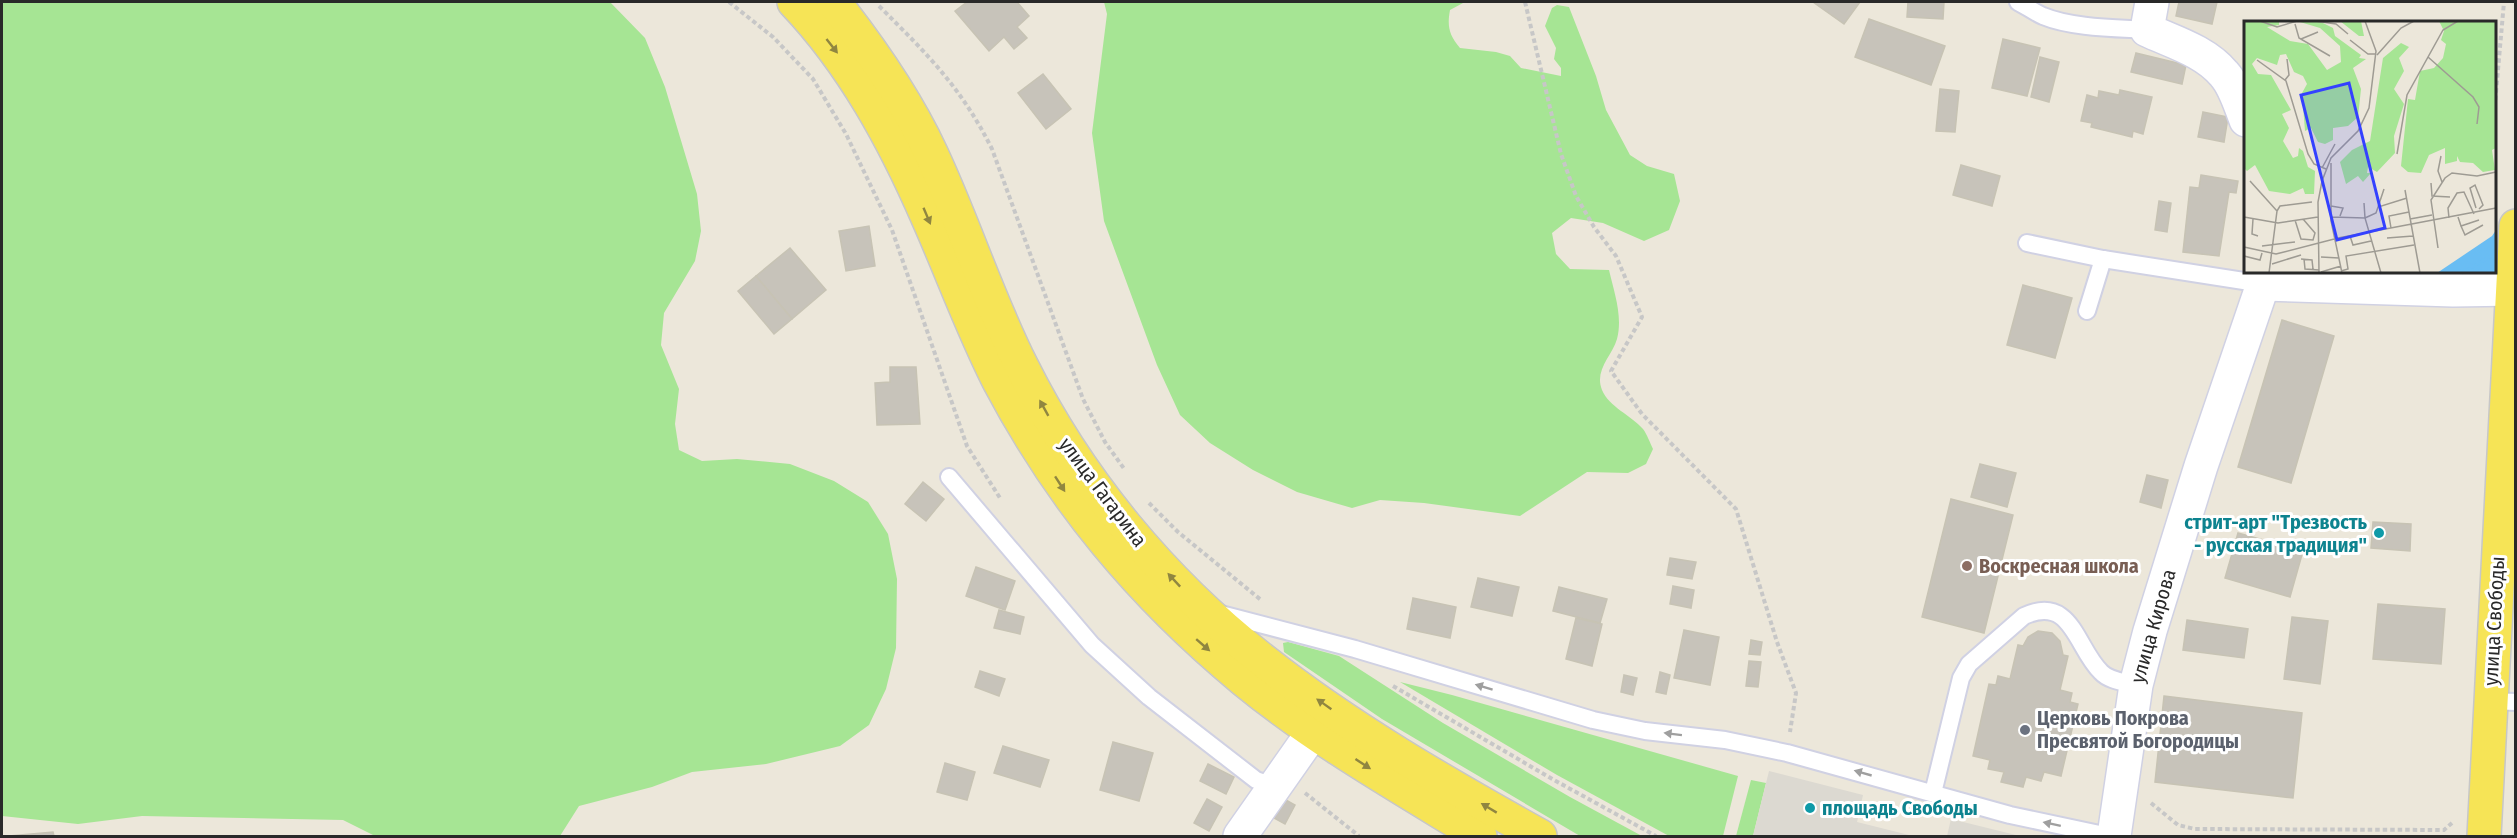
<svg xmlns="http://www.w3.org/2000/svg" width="2517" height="838" font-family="'Fira Sans Condensed',sans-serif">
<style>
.green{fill:#a6e594}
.plaza{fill:#dcd9d1}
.building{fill:#c7c3ba;stroke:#c7c3b4;stroke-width:1.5}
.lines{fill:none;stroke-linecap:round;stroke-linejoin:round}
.service-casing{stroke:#d0d1e3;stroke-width:20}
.minor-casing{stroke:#d0d1e3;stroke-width:36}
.primary-casing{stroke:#c7c7c7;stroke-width:36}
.path{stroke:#c7c7c7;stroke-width:4;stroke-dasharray:4.5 3;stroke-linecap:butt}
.service{stroke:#fff;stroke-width:16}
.minor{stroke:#fff;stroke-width:33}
.primary{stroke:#f6e456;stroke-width:33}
.oneway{fill:#908640}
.oneway2{fill:#9f9f9f}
.culture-dot{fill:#0f9aa8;stroke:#fff;stroke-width:2}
.education-dot{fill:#8d6e63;stroke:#fff;stroke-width:2}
.worship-dot{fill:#6b7280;stroke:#fff;stroke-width:2}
.labels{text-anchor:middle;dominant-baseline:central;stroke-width:6;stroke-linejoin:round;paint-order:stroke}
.street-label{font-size:20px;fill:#292929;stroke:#fff}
.culture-label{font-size:20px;font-weight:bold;fill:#0d838f;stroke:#fff;text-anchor:end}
.education-label{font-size:20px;font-weight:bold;fill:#785e54;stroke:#fff;text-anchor:start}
.worship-label{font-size:20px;font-weight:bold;fill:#5b616d;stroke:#fff;text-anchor:start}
.inset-river{fill:none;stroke:#69bdf3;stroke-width:3}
.inset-road{fill:none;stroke:#9e9b93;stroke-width:1.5}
.view{fill:#3441ff;fill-opacity:0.15;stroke:#3441ff;stroke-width:3}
.inset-edge{fill:none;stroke:#292929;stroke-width:3}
</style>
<rect width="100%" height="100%" fill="#ece7da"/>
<g class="green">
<path d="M2,2H610L645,38L665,87L697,194L701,231L695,261L664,313L661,345L679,389L675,424L679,450L702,461L737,459L790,464L834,481L868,502L888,534L897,579L896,648L886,689L869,725L840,746L766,764L692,772L652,787L579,806L560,836H375L343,820L142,816L78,824L2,816Z"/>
<path d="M1104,2H1485L1463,3L1450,10C1447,26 1449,35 1460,48L1496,52L1510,56L1521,68L1561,76V68L1554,59L1556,48L1545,26L1552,8L1557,5L1569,7L1596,76L1606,110L1630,155L1647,166L1674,174L1680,201L1669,230L1644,241L1603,223L1571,218L1552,233L1556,254L1570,269L1609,270C1614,292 1623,316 1617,339C1612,356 1594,370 1602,390C1609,407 1631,415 1643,429C1647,434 1650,443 1653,449L1646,464L1628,473L1587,472L1520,516L1424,503L1380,500L1352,508L1297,492L1253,470L1210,443L1180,415L1157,365L1104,221L1092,133L1107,14Z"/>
<path d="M1288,642L1339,656L1443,723L1570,797L1642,836H1580L1382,719L1284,652L1283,643Z"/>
<path d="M1400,682L1452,695L1738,776L1723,836H1669L1557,775Z"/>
<path d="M1751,780L1766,783L1753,836H1736Z"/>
</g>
<g class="plaza">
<path d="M1769,771L1863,795L1857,822L1913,836H1753Z"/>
<path d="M1951,819L2020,836H1947Z"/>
</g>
<g class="building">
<path d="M967,2H1017L1029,16L1017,27L1027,38L1014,49L1004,37L989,51L955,11Z"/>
<path d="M1813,2H1860L1844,24Z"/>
<path d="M1908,2H1944L1943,19L1907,17Z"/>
<path d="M2179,2H2217L2212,24L2176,16Z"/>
<path d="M1869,19L1945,46L1931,85L1855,57Z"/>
<path d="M2003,39L2040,48L2027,96L1992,88Z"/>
<path d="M2136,53L2186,65L2182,84L2131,72Z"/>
<path d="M2040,57L2059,62L2049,102L2031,97Z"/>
<path d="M1043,74L1071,109L1046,129L1018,93Z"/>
<path d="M1940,89L1959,91L1955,132L1936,131Z"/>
<path d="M2120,90L2152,97L2143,134L2133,131L2132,137L2091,127L2092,123L2081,121L2087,95L2098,98L2099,91L2119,95Z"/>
<path d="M2203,112L2228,117L2224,142L2198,137Z"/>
<path d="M1961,165L2000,176L1992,206L1953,195Z"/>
<path d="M2201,175L2238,181L2236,193L2229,192L2219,256L2183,252L2190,187L2199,188Z"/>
<path d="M2159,201L2171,203L2167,232L2155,230Z"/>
<path d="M869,226L875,266L846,271L839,231Z"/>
<path d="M790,248L826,290L792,319L756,276Z"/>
<path d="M756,276L792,319L774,334L738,291Z"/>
<path d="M2023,285L2072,298L2055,358L2007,345Z"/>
<path d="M2282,320L2334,336L2291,483L2238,467Z"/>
<path d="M890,367H916L920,424L877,425L875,383L890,382Z"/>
<path d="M1980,464L2016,473L2007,507L1971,497Z"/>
<path d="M2147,475L2168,480L2161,508L2140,502Z"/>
<path d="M923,482L944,499L926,521L905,504Z"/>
<path d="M1951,499L2013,515L1984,633L1922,617Z"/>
<path d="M2373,522L2411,524L2410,551L2371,548Z"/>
<path d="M2238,533L2303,551L2290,597L2225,578Z"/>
<path d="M1670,558L1696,562L1692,579L1667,575Z"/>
<path d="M976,567L1015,581L1005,610L966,596Z"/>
<path d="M1478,578L1519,587L1512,616L1471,607Z"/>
<path d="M1673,586L1694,590L1691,608L1670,604Z"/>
<path d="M1559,587L1607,599L1600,623L1553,611Z"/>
<path d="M1413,598L1456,607L1450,638L1407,629Z"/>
<path d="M2378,604L2445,609L2441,664L2373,659Z"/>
<path d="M999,610L1024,617L1020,634L994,628Z"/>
<path d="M2292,617L2328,621L2320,684L2284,679Z"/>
<path d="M1576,618L1602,624L1592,666L1566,659Z"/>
<path d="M2187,620L2248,629L2244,658L2183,650Z"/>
<path d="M1684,630L1719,637L1710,685L1674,678Z"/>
<path d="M2038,631L2052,633L2060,641L2063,655L2068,656L2060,690L2072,693L2070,702L2078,704L2061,776L2044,772L2041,781L2026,777L2023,787L2001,782L2004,772L1988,769L1990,760L1973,756L1989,684L1996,685L1998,676L2010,679L2018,645L2023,646L2028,637Z"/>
<path d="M1751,640L1762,642L1760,655L1749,654Z"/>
<path d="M1749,661L1761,662L1758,687L1746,686Z"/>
<path d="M980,671L1005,679L999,696L975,687Z"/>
<path d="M1660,672L1670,675L1666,694L1656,692Z"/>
<path d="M1624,675L1637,678L1633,695L1621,692Z"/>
<path d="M2164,696L2302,713L2293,798L2155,782Z"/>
<path d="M1113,742L1153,753L1139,801L1100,790Z"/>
<path d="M1003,746L1049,760L1040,787L994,773Z"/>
<path d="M945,763L975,772L967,800L937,792Z"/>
<path d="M1208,764L1234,777L1226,794L1200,781Z"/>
<path d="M1207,799L1222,807L1209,831L1194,823Z"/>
<path d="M1284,799L1295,805L1285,824L1274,818Z"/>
<path d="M53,832L54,836H9Z"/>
</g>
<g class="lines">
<g class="service-casing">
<g id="service">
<path d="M2018,2C2026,6 2034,12 2043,16C2072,28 2116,28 2147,30"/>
<path d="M2027,243L2103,259L2263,284"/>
<path d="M2087,311L2103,259"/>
<path d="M949,477L1092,645L1149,697L1256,780L1265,783L1279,782"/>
<path d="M1217,613L1355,649L1593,720L1645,731L1725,740L1787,753L2010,815L2109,836"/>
<path d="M2490,701L2516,702"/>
<path d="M1933,793L1961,678L1969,664L2024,616C2072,594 2076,648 2101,672C2109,681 2125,682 2136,685"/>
</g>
</g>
<g class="minor-casing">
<g id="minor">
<path d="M2152,2L2147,30C2173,42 2205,51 2224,74C2235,86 2240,105 2246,120"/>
<path d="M2265,272L2263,284L2453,290L2516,289"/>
<path d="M1240,836L1313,732"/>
<path d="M2114,836L2136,685L2150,631L2201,466L2263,284"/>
</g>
</g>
<g class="primary-casing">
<g id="primary">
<path d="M794,2C853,64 894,140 928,218C952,272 972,328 999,381C1061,499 1141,595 1244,680C1317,740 1400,787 1480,836"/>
<path d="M834,2C871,49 906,99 931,153C964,223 987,298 1022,367C1079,481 1163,582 1264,661C1349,728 1445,783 1540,836"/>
<path d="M2484,836L2516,226"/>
</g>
</g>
<g class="path">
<path d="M729,2L773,37L813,79L846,134L892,230L967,446L1000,498"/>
<path d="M1525,2L1561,154L1576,196L1594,227L1616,256L1642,317L1611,371L1642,414L1736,509L1777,642L1796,693L1790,732"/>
<path d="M879,6C928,55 961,87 992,149L1083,399L1105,442L1125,470"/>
<path d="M2494,115L2504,2"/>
<path d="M1149,503L1178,532L1261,600"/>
<path d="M1393,686L1554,780L1656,836"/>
<path d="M1305,793L1359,836"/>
<path d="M2151,803L2178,825L2195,829L2444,830L2453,822"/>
</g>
<use href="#service" class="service"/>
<use href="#minor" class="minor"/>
<use href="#primary" class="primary"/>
</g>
<defs><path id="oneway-solid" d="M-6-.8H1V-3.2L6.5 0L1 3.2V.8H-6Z" transform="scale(1.5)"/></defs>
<g class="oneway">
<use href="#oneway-solid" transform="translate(832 46) rotate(52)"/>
<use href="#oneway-solid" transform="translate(927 216) rotate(67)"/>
<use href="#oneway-solid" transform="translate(1044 408) rotate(-119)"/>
<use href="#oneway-solid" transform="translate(1060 484) rotate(57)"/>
<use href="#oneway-solid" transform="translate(1174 580) rotate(-133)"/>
<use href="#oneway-solid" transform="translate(1203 645) rotate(41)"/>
<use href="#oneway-solid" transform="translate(1324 704) rotate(-145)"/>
<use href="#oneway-solid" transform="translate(1363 764) rotate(33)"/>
<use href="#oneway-solid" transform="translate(1489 808) rotate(-149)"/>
</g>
<g class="oneway2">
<use href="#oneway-solid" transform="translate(1484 687) rotate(-163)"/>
<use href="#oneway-solid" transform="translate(1673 734) rotate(-173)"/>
<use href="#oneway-solid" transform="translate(1863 773) rotate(-164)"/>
<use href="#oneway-solid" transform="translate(2052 824) rotate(-168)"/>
</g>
<g class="culture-dot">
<circle cx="2379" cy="533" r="6"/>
<circle cx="1810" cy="808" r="6"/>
</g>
<circle class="education-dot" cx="1967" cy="566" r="6"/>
<circle class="worship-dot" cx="2025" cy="730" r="6"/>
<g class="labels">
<g class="street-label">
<text transform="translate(1103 492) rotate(53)">улица Гагарина</text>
<text transform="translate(2494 621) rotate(-87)">улица Свободы</text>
<text transform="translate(2153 626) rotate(-74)">улица Кирова</text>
</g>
<g class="culture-label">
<text x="2367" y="522">стрит-арт "Трезвость<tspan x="2367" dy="23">- русская традиция"</tspan></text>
<text x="1822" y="808" text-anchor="start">площадь Свободы</text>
</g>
<g class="education-label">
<text x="1979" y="566">Воскресная школа</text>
</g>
<g class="worship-label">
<text x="2037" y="718">Церковь Покрова<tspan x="2037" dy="23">Пресвятой Богородицы</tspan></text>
</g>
</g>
<g transform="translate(2244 21)">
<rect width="252" height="252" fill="#ece7da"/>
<path d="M0,0H35V4L23,6L46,20L64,23L83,49L97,41L96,25L76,7L56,1L75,0L89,7L91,15L117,34L115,37L122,38L109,47L117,68L114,96L104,105L89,107V119L81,123L74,121L67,107L61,110L58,72L63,63L59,55L50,51L42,33L36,34L33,44L13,37L8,43L14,53L27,54L47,89L38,93L45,107L39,120L49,137L54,135L55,127L59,130L64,146L71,150L70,173H61L59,167L46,173L25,170L11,144L3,150L0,147ZM96,0H117L120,15H115ZM195,0H252V127L248,129L251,149L239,151L229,142L216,141L213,135V140L201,143V127L185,134L177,152L164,151L157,145L164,78L171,79L176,50L190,47L199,37L202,23L197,19L200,10ZM157,22L165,26L155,37L160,50L150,68L160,83L150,115L151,132L133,151L124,146L123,152H127L119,161L114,155L102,163L96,141L108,129L126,120L139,37Z" fill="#a6e594"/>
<path d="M252,209V252H193L248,215Z" fill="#69bdf3"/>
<path class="inset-river" d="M218,252L252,232"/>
<path class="inset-road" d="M16,0L33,6L53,0M71,0L92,3L104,13M51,3L55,17L86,35M57,18L74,11M106,19L124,33H132M133,34L157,7L170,0M184,36L229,76L235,86L233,103M13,39L42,60L64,133L70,143L82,148M41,59L45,54L43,38M153,133L163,74L199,9L214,0M197,135L194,150L198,161M87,142V200L98,252M78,147L91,123M6,160L33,190L25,252M187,162L188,175L206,176M161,169L176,252M87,185L99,187L96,195M134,186L140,168M232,187L226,167L231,164L239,184L235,188M33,190L36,185L68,181M0,196L34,202L74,196M87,196L121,197L120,182M214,196L217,205L235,199M205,197L204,187L213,172L220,171L230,193M9,198L8,213L14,215M166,198L188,194M51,199L57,218L69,219L71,212L59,198M217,205L221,214L239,204M147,207L145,195L165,191M106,215L109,224L127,220M143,217L169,215M18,225L51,221M0,226L32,233L94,217L252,187M194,227L187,179L201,157L208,152L233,155L252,151M0,235L16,239L18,232M77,236L95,237M57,238L68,239L69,248M60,238L61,248L75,249M28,243L57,234M97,250L104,248L102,235L170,224M77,251L97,245M75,252L74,181L78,160L87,137L114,110L125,87L132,30L121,0M137,252L121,197L132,192L134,186L163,177"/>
<path class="view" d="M105,62L141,207L93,219L57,74Z"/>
<rect width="252" height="252" class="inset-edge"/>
</g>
<rect width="2517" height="838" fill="none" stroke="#292929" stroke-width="6"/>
</svg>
